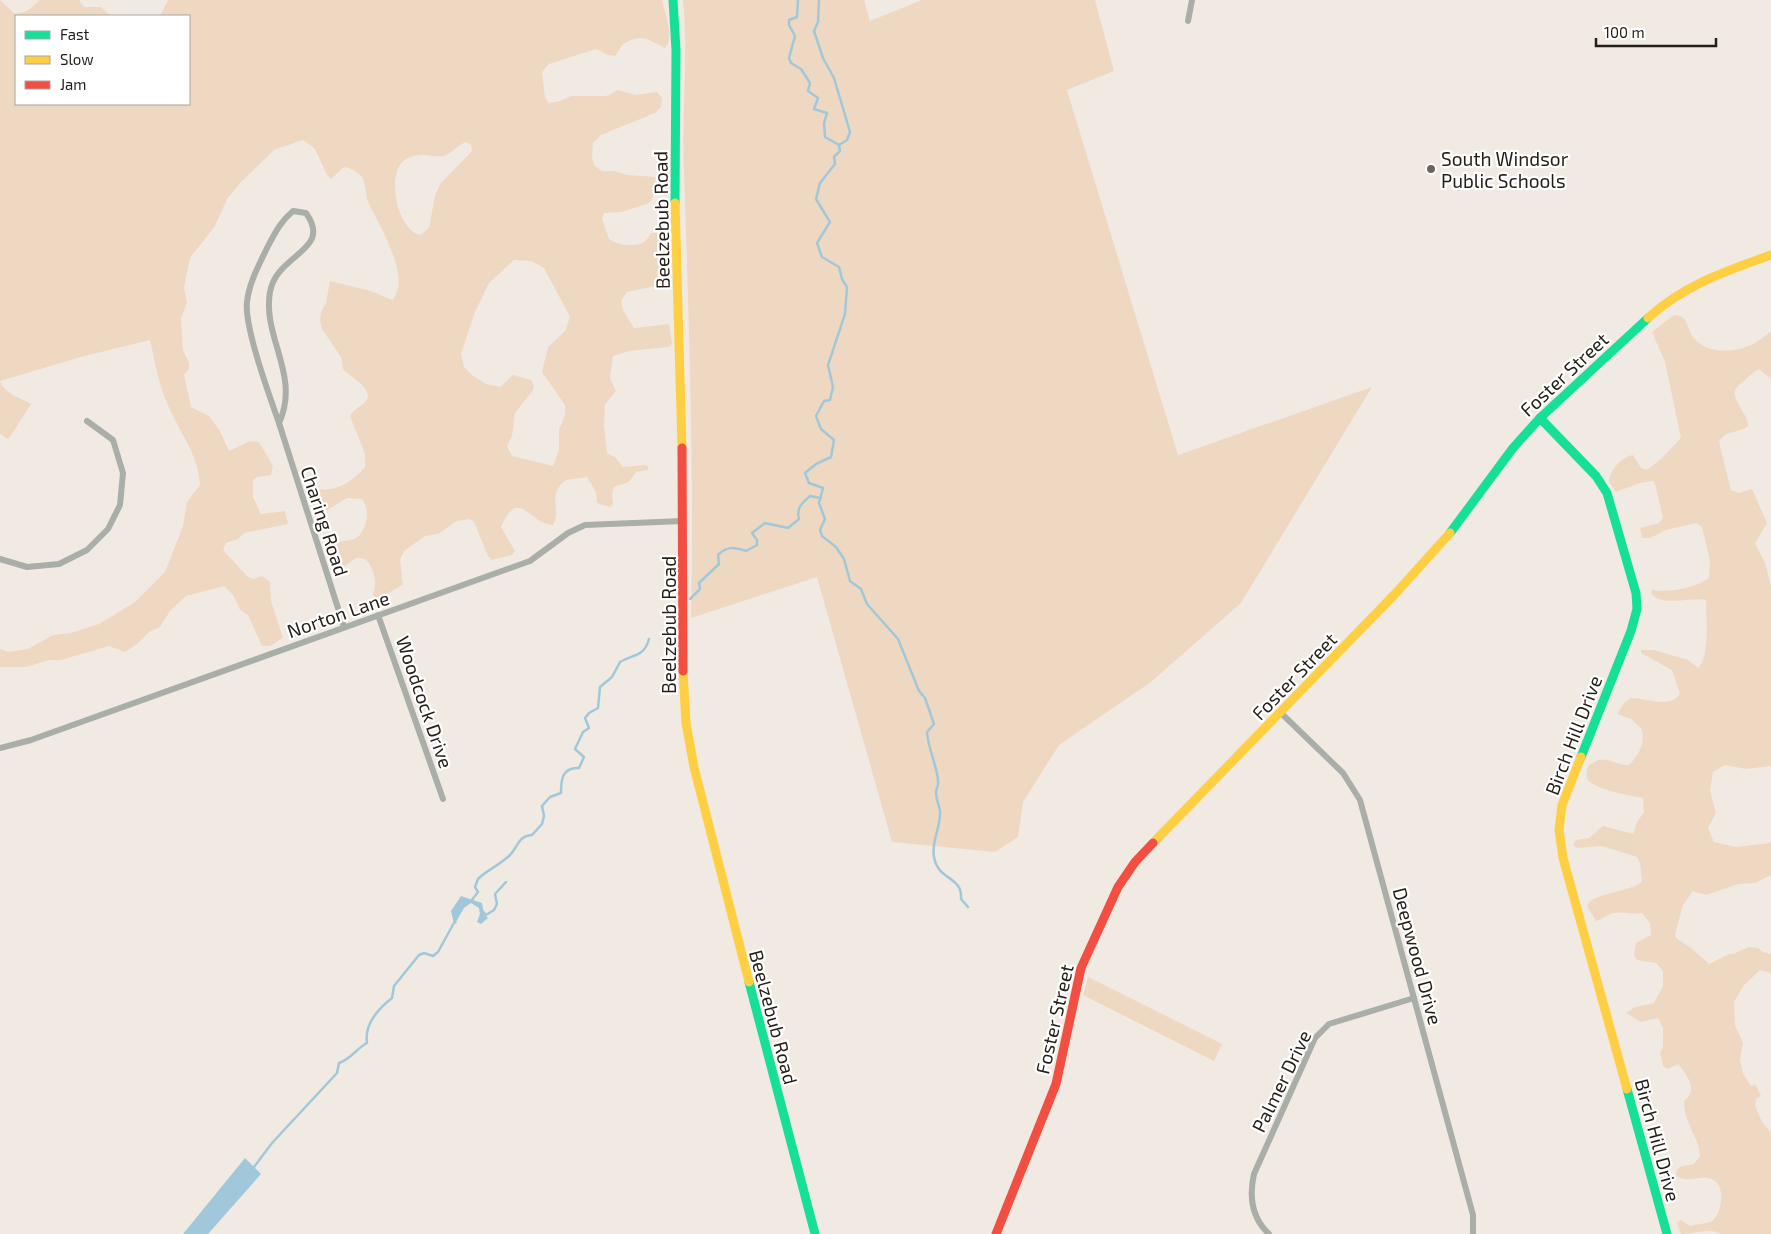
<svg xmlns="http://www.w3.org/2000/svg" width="1771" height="1234" font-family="'Exo 2',sans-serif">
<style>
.green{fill:#efd8c2;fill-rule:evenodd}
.water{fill:#a1c8da}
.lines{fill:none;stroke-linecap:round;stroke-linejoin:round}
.stream{stroke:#a1c8da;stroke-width:2.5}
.street{stroke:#a9aea8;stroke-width:6}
.fast{stroke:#16e098;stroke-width:9}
.slow{stroke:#ffcf43;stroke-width:9}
.jam{stroke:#f24e42;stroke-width:9}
.poi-dot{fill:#6b655f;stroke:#fff;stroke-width:2}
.labels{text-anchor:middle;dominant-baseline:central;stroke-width:4.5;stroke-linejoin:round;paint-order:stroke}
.poi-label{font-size:19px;fill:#231e19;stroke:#fff;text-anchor:start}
.street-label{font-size:19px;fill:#231e19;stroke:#fff}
</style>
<rect width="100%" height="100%" fill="#f1eae2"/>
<g class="green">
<path d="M0,0L15,14L27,11L40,0H79L84,7H101L111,16H16V104H189V16H160L168,0H662C665,13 675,37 665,48C647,40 645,33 623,44L615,56L608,55L596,49L549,64L542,72L545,97L549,103L560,101L571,96H606L618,90L635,95L657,92L662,98L661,107L655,113L601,135L593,143L592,158L595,166L602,171H615L627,175L656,177L652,200L647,204L621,212L604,213L602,219L609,239C617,245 634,247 642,243C647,241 648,237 651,233H665L670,249L667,288L656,286L627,292L621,301L623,310L634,328L669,324L672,344L669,347L629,351L613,356L610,378L616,391L605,404L604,425L607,453L615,457L623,467L645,465L648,466V470L636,472L629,482L614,487L612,494L613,504L610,507L597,503L596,492L587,477L566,480C546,495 562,510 553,525C530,525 519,485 501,527L515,551L512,555L492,560L488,556L474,522L470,519L457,521L438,534L425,536L404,551L400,560L403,585L377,599L373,595C377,582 375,569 365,559L356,558L342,568L335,569L330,562L329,547C337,539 349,543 358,537C367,526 371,511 362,499L347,498L324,512L319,508L314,495L319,489C337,492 353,481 365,467V454L350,416C354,408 360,408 365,402C377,389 348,376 343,369L341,357L322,329L320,321L321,312L326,303L330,281L371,291L392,300C413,278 378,224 368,202C365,194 366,186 363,179C360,172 350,168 344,167L331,179L327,175L315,149L303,140L274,150L241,182L227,199L215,226L190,258L184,288L187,302L181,318L183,350L189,363V369L184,375L191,407L209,416L220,431L229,451L250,441L259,442L273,466L271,475L257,477L253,480V497L261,514L285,511L288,524L244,533L238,539L226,543L223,550L248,577L253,579L262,576L270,582L271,601L283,638L270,646H262L248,615L240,610L233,595L224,586L186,596L170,611L160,627L149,632L137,644L125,652L109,646L61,660H49L26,667H0V649L8,652L28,649L53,635L71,633L99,624L135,602L165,572L183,526L187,502L200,485C199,455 178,430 167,403C158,383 155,361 150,340L81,357L0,381C5,395 22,398 31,404L10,437L8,439L0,434ZM466,142L471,145L472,151L440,184L435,196L429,228L420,235C395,228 386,170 406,159C424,149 434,160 446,155C454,151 458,145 466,142ZM514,260L531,261L544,268L570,317L565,331L548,347L542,372L565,405V415L559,430V450L553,466L512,456L507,446L512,436L515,413L533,390L534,385L531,380L513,375L500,387L486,384L472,375L464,367L461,354L475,312L489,283Z"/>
<path d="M683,0H864L870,21L922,0H1095L1114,71L1067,90L1178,455L1372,387L1241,603L1151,682L1059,745L1023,802L1018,837L995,852L892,842L817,577L691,618C694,470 689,322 684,173C681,115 689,58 683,0Z"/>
<path d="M1674,315C1688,315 1687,328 1693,337C1705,354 1734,353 1751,345C1758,342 1764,336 1771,332V379L1759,369C1753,372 1751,375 1746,379C1743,382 1737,386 1735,390C1732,401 1749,415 1748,426C1738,434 1726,429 1719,442L1731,490L1739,493L1752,489L1767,523L1755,543L1765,563L1771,586V766L1746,769L1725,765L1713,772L1710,791L1716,813L1708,828L1714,842L1735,847L1771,843V875L1755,883L1739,884L1706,895L1693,891L1683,905L1675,934L1676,938L1691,948L1709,964L1729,954H1733L1749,947L1758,948L1763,952L1771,954V973L1760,970L1744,985L1734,1002L1735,1025L1743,1043L1740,1060L1743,1074L1751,1086L1756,1085L1761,1096L1756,1099L1755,1105L1762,1122L1771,1133V1234H1721C1711,1227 1693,1234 1681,1234L1677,1223L1681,1220L1690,1226C1696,1224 1704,1224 1710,1222C1721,1217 1725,1192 1717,1183C1706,1171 1688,1185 1676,1176C1676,1164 1686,1166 1694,1164L1700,1156C1699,1136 1684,1125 1684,1101C1699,1090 1687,1075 1678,1064L1668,1069L1663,1066L1660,1053L1663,1047V1028L1658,1018L1641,1022L1626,1013L1635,1007L1654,1003L1663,986V971L1656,963L1637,960L1634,955L1636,943L1651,935L1650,923L1642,913C1632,915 1624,911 1614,913C1607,914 1602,920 1596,921L1587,906C1592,893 1629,892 1642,882L1640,864L1637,857L1602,846L1577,848L1573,845L1576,840L1589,838L1603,826L1633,834L1637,822L1644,812L1643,798C1632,796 1590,789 1587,778C1586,775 1587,769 1588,766C1606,752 1611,765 1629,765C1639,755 1646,742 1641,728L1631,719L1617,714L1625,702L1631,698C1647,698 1669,709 1680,694L1672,670L1641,653V650H1654L1688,660L1698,668C1710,659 1706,615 1706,600C1692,596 1661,608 1651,593L1652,590C1668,593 1696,588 1709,578L1710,561L1702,527L1696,523L1666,530L1650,538H1642L1640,528L1659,523L1663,518L1655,484L1653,481L1640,483L1616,492L1609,482C1610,470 1621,457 1633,455L1641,468L1647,470L1662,458L1681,438L1665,362L1652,332Z"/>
<path d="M1088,977L1222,1044L1214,1061L1083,995Z"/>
</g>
<g class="water">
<path d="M461,896L482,903L484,914L488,918L481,924L477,922L480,914L479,908L471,903L464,908L456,922L457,923L454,924L451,911Z"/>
<path d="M245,1158L261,1174L208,1234H183Z"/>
</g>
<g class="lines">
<g class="stream">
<path d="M798,0L797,17L789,20V25L795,36L789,58L791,63L801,69L810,83L808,91L818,98L814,109L827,113L824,123L825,137L839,145"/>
<path d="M819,0L818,22L814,31L823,58L834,78L850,132L847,140L839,145"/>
<path d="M839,145L840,151L834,157L835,164L820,183L816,199L830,222L817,243L822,257L839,267L842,279L847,287L845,314L828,365L833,387L830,400L824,401L816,416L821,429L834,440L831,457L816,464L805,473L809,483L823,488L819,503L825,519L820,530L822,536L836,547L844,559L850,581L861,589L867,604L898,639L919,691L925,698L934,724L927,732C928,749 937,765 938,781C939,785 936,789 936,792C936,799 939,805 940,811C941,827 931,841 934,857C938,881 963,876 961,899L968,907"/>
<path d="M690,599L700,589L699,583L719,564L718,555C727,546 734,547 746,551L757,545V540L752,533L765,523L788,528L799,519C796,508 802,503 810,496L821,498"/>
<path d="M471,901L478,892L475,887L478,879C487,870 500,865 510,855C518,847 518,836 532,835L542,824L544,816L542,806L550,797L561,793C561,780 562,767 579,768L584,757L575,749L583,732L589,728L585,718L589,713L598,708L600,687L612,677L620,662C632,654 644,658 649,639"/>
<path d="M482,911L486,915L494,910L497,904L495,894L506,882"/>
<path d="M254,1167L272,1143L337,1073L339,1063C351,1059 356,1049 367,1043C364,1024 378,1009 392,998L394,986L419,955L424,953L433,956L438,952L455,921"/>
</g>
<g class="street">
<path d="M1188,21L1192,0"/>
<path d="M293,211L306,213C333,251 277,253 270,292C262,337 301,376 279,423C270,397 244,327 247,302C249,283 259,265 267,248C275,233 280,222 293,211Z"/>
<path d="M279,423L344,627"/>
<path d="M0,559L27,567L59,564L87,550L108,529L120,505L123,473L113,440L87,421"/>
<path d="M378,615L443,799"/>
<path d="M1281,713L1343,773L1360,800L1473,1215V1234"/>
<path d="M0,748L31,740L530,561L568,533L585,525L683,521"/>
<path d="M1269,1234C1252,1218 1249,1196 1254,1174L1315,1038L1329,1024L1414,998"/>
</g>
<g class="fast">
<path d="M673,0L676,50L675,203"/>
<path d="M1540,418L1596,476L1607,493L1636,593L1637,609L1631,631L1581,757"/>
<path d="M1450,533L1513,448L1540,418L1648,318"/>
<path d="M749,982L815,1234"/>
<path d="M1627,1089L1667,1234"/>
</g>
<g class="slow">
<path d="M675,203L682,448"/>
<path d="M1648,318C1684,285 1726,271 1771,255"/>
<path d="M683,671L686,723L694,767L749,982"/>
<path d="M1581,757L1562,805L1559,830L1563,858L1627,1089"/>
<path d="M1153,843L1395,594L1450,533"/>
</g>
<g class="jam">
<path d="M682,448L683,671"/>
<path d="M996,1234L1056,1084L1081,968L1118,887L1135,862L1153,843"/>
</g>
</g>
<circle class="poi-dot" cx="1431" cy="169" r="5"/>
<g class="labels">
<g class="poi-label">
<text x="1441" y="158">South Windsor<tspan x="1441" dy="22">Public Schools</tspan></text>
</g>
<g class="street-label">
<text transform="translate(661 220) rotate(-91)">Beelzebub Road</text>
<text transform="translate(1564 374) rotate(-43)">Foster Street</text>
<text transform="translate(325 521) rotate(72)">Charing Road</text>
<text transform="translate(338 614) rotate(-19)">Norton Lane</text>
<text transform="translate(668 625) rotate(-90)">Beelzebub Road</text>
<text transform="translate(1294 676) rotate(-46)">Foster Street</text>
<text transform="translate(425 702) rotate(71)">Woodcock Drive</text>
<text transform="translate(1573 735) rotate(-69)">Birch Hill Drive</text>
<text transform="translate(1418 956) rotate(75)">Deepwood Drive</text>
<text transform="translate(774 1017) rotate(75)">Beelzebub Road</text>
<text transform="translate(1054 1019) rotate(-77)">Foster Street</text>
<text transform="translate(1281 1081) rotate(-64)">Palmer Drive</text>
<text transform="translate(1658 1140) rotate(75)">Birch Hill Drive</text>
</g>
</g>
<rect x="15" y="15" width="175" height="90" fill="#ffffff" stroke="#a7a5a3"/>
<rect x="25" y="31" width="25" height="8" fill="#16e098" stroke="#a7a5a3"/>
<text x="60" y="40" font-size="15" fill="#231e19">Fast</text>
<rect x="25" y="56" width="25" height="8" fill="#ffcf43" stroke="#a7a5a3"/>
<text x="60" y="65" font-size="15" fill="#231e19">Slow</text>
<rect x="25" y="81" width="25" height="8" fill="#f24e42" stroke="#a7a5a3"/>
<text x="60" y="90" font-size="15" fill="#231e19">Jam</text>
<path d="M1596 38v8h120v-8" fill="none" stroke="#231e19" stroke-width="2.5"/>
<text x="1604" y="38" font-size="15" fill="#231e19" stroke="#ffffff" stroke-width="4" paint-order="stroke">100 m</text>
</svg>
